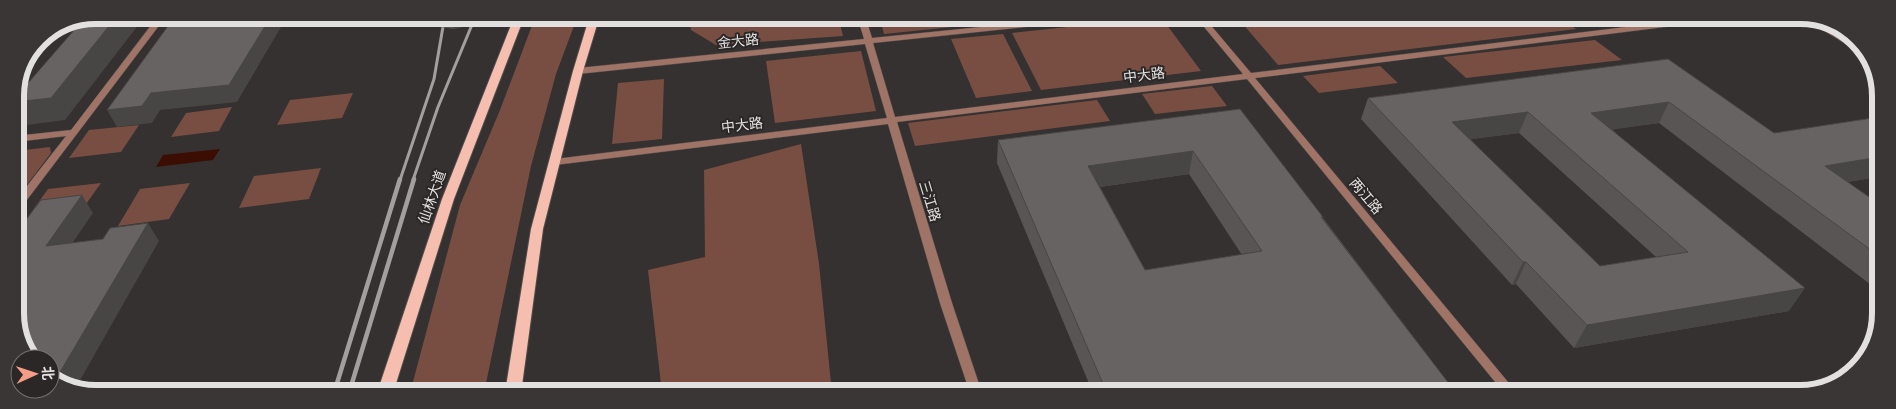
<svg xmlns="http://www.w3.org/2000/svg" width="1896" height="409" font-family="'PT Sans','Noto Sans SC',sans-serif">
<style>
.green{fill:#784e43}
.water{fill:#3b0d03}
.lines{fill:none;stroke-linecap:round;stroke-linejoin:round}
.street-casing{stroke:#514d4c;stroke-width:1}
.primary-casing{stroke:#514d4c;stroke-width:2}
.street{fill:#a07367;fill-rule:evenodd}
.primary{fill:#f6beaf;fill-rule:evenodd}
.rail-far1{stroke:#a29f9e;stroke-width:3}
.rail{stroke:#a29f9e;stroke-width:4.5}
.wall{fill:#595554;fill-rule:evenodd}
.shaded-wall{fill:#484545}
.building{fill:#676362;stroke:#484545;fill-rule:evenodd}
.labels{text-anchor:middle;dominant-baseline:central;stroke-width:4;stroke-linejoin:round;paint-order:stroke}
.street-label{font-size:14px;fill:#e3e1e0;stroke:#2b2726}
.rim{fill:none;stroke:#e3e1e0;stroke-width:6}
</style>
<rect width="100%" height="100%" fill="#353130"/>
<g class="green">
<path d="M536,15H578L556,74L531,166L484,393H410L460,205L500,110Z"/>
<path d="M689,16H838L843,36L716,45L691,30Z"/>
<path d="M912,16H987L991,23L884,34L880,19Z"/>
<path d="M1236,16H1558L1576,29L1278,65Z"/>
<path d="M1161,17L1201,71L1041,90L1012,33Z"/>
<path d="M1003,34L1032,91L976,98L951,39Z"/>
<path d="M1595,40L1622,60L1466,78L1443,57Z"/>
<path d="M861,51L876,111L775,123L766,61Z"/>
<path d="M1380,66L1398,83L1319,93L1303,76Z"/>
<path d="M664,79L662,139L612,144L618,83Z"/>
<path d="M1212,86L1227,106L1155,114L1142,94Z"/>
<path d="M353,93L342,118L277,125L290,100Z"/>
<path d="M1097,100L1110,121L915,146L908,123Z"/>
<path d="M232,107L219,131L171,137L186,113Z"/>
<path d="M139,125L121,152L69,158L89,130Z"/>
<path d="M801,144L819,264L832,393H662L648,270L705,257L704,170Z"/>
<path d="M50,147L51,153L16,199V151Z"/>
<path d="M321,168L309,199L239,208L254,176Z"/>
<path d="M101,183L79,214L25,221L48,189Z"/>
<path d="M190,183L169,219L118,226L140,189Z"/>
</g>
<path class="water" d="M220,149L213,160L156,167L163,155Z"/>
<g class="lines">
<g class="street-casing">
<g id="street">
<path d="M159,15H167L20,209L16,210V200L66,136L15,142V136L71,130Z"/>
<path d="M857,16H865L872,38L1090,16H1115L1111,18L873,43L895,117L1243,74L1195,16H1203L1251,73L1715,16H1741L1737,18L1255,78L1518,394H1505L1247,79L897,122L952,303L982,393H970L940,303L888,124L555,165L550,162L555,159L887,118L865,44L578,74L574,71L578,68L864,39Z"/>
<path d="M1800,16L1810,17L1861,46L1865,53H1861Z"/>
</g>
</g>
<g class="primary-casing">
<g id="primary">
<path d="M515,15H525L454,199L393,393H377L442,199Z"/>
<path d="M590,15H600L583,71L543,229L521,393H505L531,229L573,71Z"/>
</g>
</g>
<use href="#street" class="street"/>
<use href="#primary" class="primary"/>
<g class="rail-far1">
<path d="M400,180L434,79L445,15"/>
<path d="M413,180L438,107L476,15"/>
</g>
<g class="rail">
<path d="M334,393L400,179"/>
<path d="M349,393L414,179"/>
</g>
</g>
<g class="wall">
<path d="M428,15H492L475,24L454,29L434,26L430,21Z"/>
<path d="M1668,59L1774,133L1879,117V178L1878,177L1847,182L1879,204V291L1659,123L1612,129L1789,311L1574,348L1516,284L1512,285L1361,119L1368,98ZM1519,133L1656,257L1600,266L1470,139Z"/>
<path d="M1240,109L1323,218L1457,394L1093,393L997,163L998,140ZM1189,174L1242,255L1145,270L1100,187Z"/>
</g>
<g class="shaded-wall">
<path d="M118,15H146L65,120L27,125L15,107V102Z"/>
<path d="M272,15H288L237,102L160,110L152,123L117,127L107,110L151,93Z"/>
<path d="M449,15H492L475,24L454,29Z"/>
<path d="M1669,102L1659,123L1581,134L1591,113Z"/>
<path d="M1528,112L1519,133L1444,143L1452,122Z"/>
<path d="M1193,151L1189,174L1086,189L1088,166Z"/>
<path d="M1879,157V175L1878,177L1810,188L1825,166Z"/>
<path d="M82,195L93,213L58,264L46,246Z"/>
<path d="M148,223L159,241L75,389L56,379Z"/>
<path d="M1523,262H1526L1516,284L1512,285Z"/>
<path d="M1805,288L1789,311L1574,348L1587,325Z"/>
</g>
<g class="building">
<path d="M96,15H118L51,98L15,102V98L82,21Z"/>
<path d="M176,15H272L229,85L151,93L142,106L107,110Z"/>
<path d="M1668,59L1774,133L1879,117V157L1825,166L1879,204V256L1669,102L1591,113L1805,288L1587,325L1526,262H1523L1368,98ZM1528,112L1688,252L1600,266L1452,122Z"/>
<path d="M1240,109L1323,217H1321L1457,394L1107,393L998,140ZM1193,151L1262,251L1145,270L1088,166Z"/>
<path d="M82,195L46,246L103,239L110,228L148,223L56,379L50,376V359H33L17,329L16,233L41,200Z"/>
</g>
<g class="labels">
<g class="street-label">
<text transform="translate(738 41) rotate(-6)">金大路</text>
<text transform="translate(1144 75) rotate(-7)">中大路</text>
<text transform="translate(742 125) rotate(-7)">中大路</text>
<text transform="translate(1366 196) rotate(50)">两江路</text>
<text transform="translate(432 197) rotate(-71)">仙林大道</text>
<text transform="translate(930 201) rotate(73)">三江路</text>
</g>
</g>
<path d="M0 0H1896V409H0ZM96 24H1800A72 72 0 0 1 1872 96V313A72 72 0 0 1 1800 385H96A72 72 0 0 1 24 313V96A72 72 0 0 1 96 24Z" fill="#3a3635" fill-rule="evenodd"/>
<path class="rim" d="M96 24H1800A72 72 0 0 1 1872 96V313A72 72 0 0 1 1800 385H96A72 72 0 0 1 24 313V96A72 72 0 0 1 96 24Z"/>
<g transform="translate(35 374) rotate(87)"><circle r="24" fill="#2b2726" stroke="#757170"/>
<path d="M0-4L9 19L0 12L-9 19Z" fill="#f49e87"/>
<text y="-8" font-size="14" font-weight="bold" text-anchor="middle" fill="#e3e1e0">北</text>
</g>
</svg>
